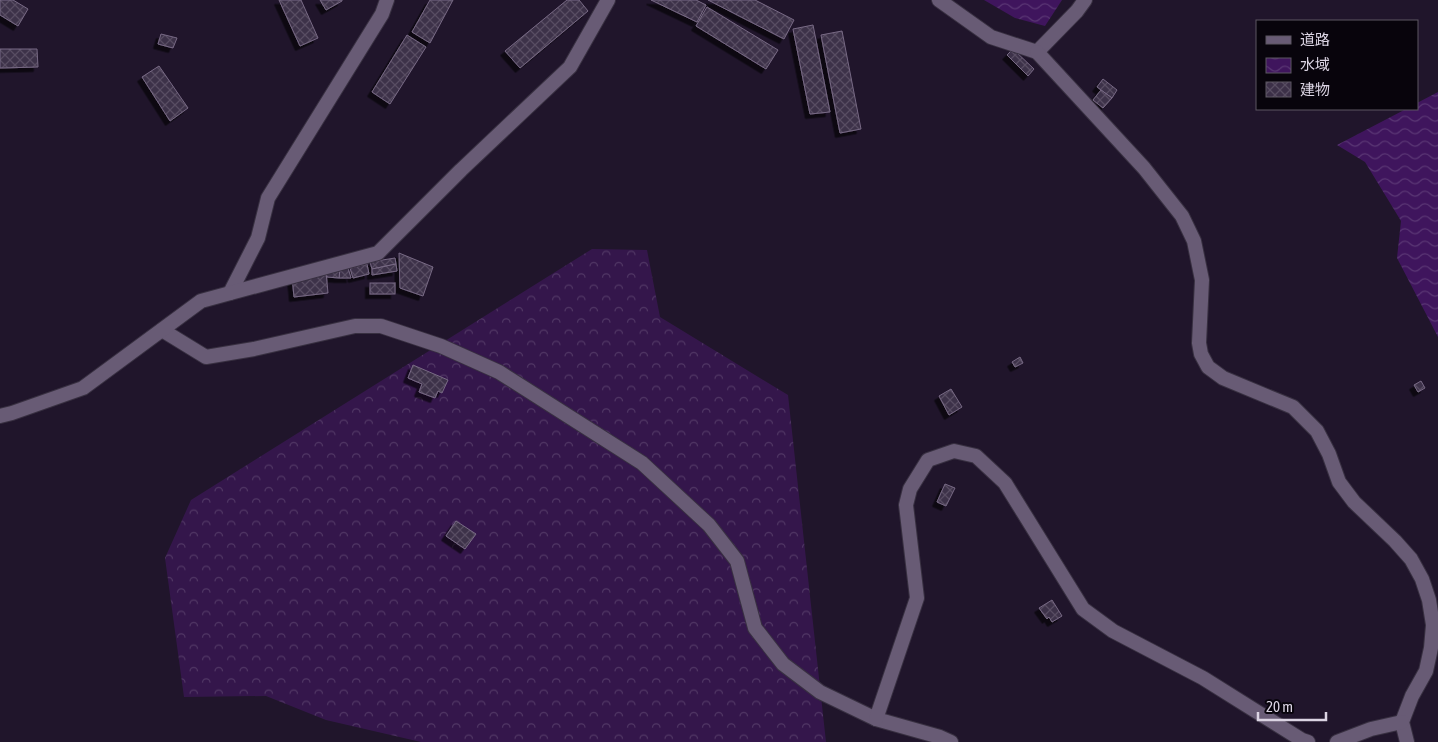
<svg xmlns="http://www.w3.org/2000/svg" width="1438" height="742" font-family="'Asap Condensed','Noto Sans JP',sans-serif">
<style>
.forest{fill:url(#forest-crowns)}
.water{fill:url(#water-waves)}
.building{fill:url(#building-cross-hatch);stroke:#786a85;filter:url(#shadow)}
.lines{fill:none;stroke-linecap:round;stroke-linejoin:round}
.minor-casing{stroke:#383041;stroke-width:16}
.minor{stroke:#685b75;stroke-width:14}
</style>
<defs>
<pattern id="forest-crowns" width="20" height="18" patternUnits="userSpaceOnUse" patternTransform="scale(1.25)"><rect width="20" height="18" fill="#34164b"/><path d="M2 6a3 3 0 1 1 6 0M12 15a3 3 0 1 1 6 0" fill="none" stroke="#513765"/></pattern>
<pattern id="water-waves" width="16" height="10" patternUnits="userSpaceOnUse" patternTransform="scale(1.25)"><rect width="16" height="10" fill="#3f155d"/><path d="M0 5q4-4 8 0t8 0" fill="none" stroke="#5a3674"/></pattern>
<pattern id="building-cross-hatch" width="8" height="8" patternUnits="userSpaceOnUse" patternTransform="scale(1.25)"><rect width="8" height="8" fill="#3c3048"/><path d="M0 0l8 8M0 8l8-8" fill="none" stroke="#584d62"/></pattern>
<filter id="shadow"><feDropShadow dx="-4.5" dy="4.5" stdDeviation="0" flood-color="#0009"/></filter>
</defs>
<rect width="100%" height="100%" fill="#20152b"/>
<path class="forest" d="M592,249L647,250L660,317L788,395L826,742H421L326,720L266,696L184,697L165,558L191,500Z"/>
<g class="water">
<path d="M984,0H1062L1045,26L1015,18Z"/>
<path d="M1438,92V337L1397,258L1401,221L1365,162L1337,145L1406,109H1417V103Z"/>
</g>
<g class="building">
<path d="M0,0H13L28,9L18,26L0,15Z"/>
<path d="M279,0H301L318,38L300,46Z"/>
<path d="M320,0H342V1L326,10Z"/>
<path d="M430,0H453L430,43L412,32Z"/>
<path d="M567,0H579L588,11L520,68L505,51Z"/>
<path d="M651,0H696L706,5L697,22Z"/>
<path d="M708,0H755L794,20L784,39Z"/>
<path d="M707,7L778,50L766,69L696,26Z"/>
<path d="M813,25L830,112L810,114L793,29Z"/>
<path d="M842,31L861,129L840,133L821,35Z"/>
<path d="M161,34L177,38L173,48L158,44Z"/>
<path d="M407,35L426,47L390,104L372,92Z"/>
<path d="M0,49H37L38,67L0,68Z"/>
<path d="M1013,49L1034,69L1028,76L1007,55Z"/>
<path d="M159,66L188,108L170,121L142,77Z"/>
<path d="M1103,79L1117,90L1112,98L1097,87Z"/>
<path d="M1101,90L1112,98L1103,108L1093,100Z"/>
<path d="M399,253L433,267L423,296L400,288Z"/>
<path d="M395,258L396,264L372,269L370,262Z"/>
<path d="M367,264L369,274L353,278L350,268Z"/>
<path d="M396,264L397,271L372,275V269Z"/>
<path d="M348,268L351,278H339L340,269Z"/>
<path d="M340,269L339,278L327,277L326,272Z"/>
<path d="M326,272L328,293L294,297L292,276Z"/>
<rect x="370" y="283" width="25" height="11"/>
<path d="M1020,357L1023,363L1015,367L1012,362Z"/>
<path d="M413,365L448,380L442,393L438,391L435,398L419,392L422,384L408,378Z"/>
<path d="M1421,381L1425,388L1418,392L1414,385Z"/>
<path d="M951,389L962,407L949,415L939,396Z"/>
<path d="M945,484L955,488L946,506L937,502Z"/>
<path d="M456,521L476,534L465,549L446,536Z"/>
<path d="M1052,600L1062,616L1052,622L1049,617L1047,619L1039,608Z"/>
</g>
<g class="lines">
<g class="minor-casing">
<g id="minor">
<path d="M939,0L991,37L1037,52L1077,11L1085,0"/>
<path d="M1037,52L1144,168L1182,216L1194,241L1202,280L1199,343L1201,354L1208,367L1223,378L1293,407L1317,431L1329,454L1339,482L1354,502L1395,541L1411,559L1422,579L1429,600L1433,625L1431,648L1426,671L1412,696L1402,722L1407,742"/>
<path d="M230,293L258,238L268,198L382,14L387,0"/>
<path d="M162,330L206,357L254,349L355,326H381L441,346L499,372L642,463L709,525L737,561L755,628L783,664L820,692L876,719L940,737L951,742"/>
<path d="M0,416L12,413L83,388L201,301L378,253L461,170L570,67L608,0"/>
<path d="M876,719L917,598L906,505L910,489L928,460L954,451L976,456L1005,483L1083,609L1113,631L1203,678L1302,740L1308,742"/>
<path d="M1337,742L1371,729L1402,722"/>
</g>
</g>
<use href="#minor" class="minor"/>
</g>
<rect x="1256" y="20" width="162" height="90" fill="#08040c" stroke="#5c5762"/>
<rect x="1266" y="36" width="25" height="8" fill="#685b75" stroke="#5c5762"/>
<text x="1300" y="45" font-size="15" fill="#dbd4e3">道路</text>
<rect x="1266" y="58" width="25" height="15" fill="url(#water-waves)" stroke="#5c5762"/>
<text x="1300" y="70" font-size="15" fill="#dbd4e3">水域</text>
<rect x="1266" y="82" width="25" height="15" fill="url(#building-cross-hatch)" stroke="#5c5762"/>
<text x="1300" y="95" font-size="15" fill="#dbd4e3">建物</text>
<path d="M1258 712v8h68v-8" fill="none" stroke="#dbd4e3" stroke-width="2.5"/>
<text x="1266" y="712" font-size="15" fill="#dbd4e3" stroke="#08040c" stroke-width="4" paint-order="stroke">20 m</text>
</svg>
